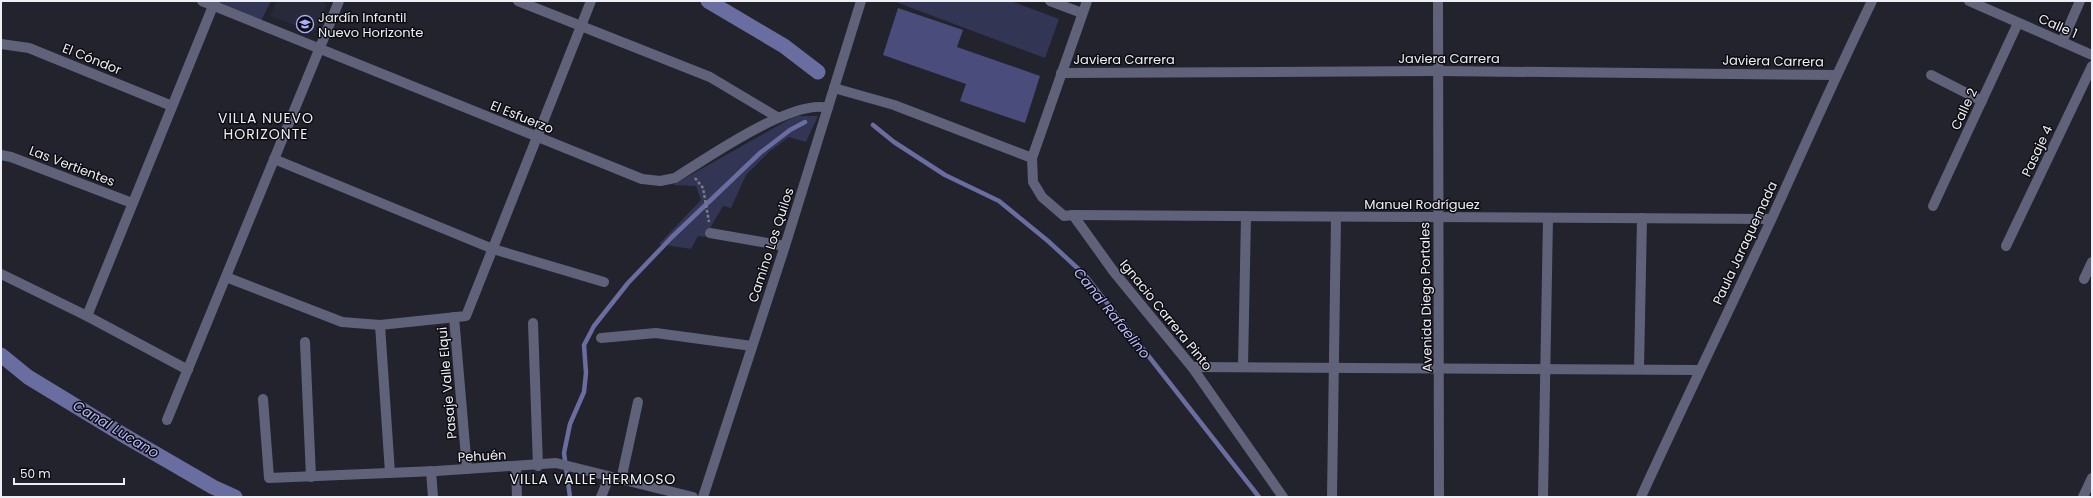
<svg xmlns="http://www.w3.org/2000/svg" width="2093" height="498" font-family="Poppins,sans-serif">
<style>
.built{fill:#282939}
.green{fill:#333555}
.lines{fill:none;stroke-linecap:round;stroke-linejoin:round}
.stream{stroke:#6a6da0;stroke-width:4.5}
.canal{stroke:#6a6da0;stroke-width:15}
.building{fill:#4a4c7c}
.path{stroke:#7a7a83;stroke-width:2.5;stroke-dasharray:3 2;stroke-linecap:butt}
.street{stroke:#606279;stroke-width:10}
.labels{text-anchor:middle;dominant-baseline:central;stroke-width:3;stroke-linejoin:round;paint-order:stroke}
.poi-label{font-size:13px;fill:#eeeef5;stroke:#0c0c11;text-anchor:start}
.street-label{font-size:13px;fill:#eeeef5;stroke:#0c0c11}
.neighbourhood-label{font-size:14px;letter-spacing:1px;fill:#eeeef5;stroke:#0c0c11}
.water-label{font-size:14px;font-style:italic;fill:#b5b9f7;stroke:#0c0c11}
</style>
<rect width="100%" height="100%" fill="#22232d"/>
<path class="built" d="M277,1H320L327,4L314,32L270,16Z"/>
<g class="green">
<path d="M215,1H271L259,25Z"/>
<path d="M893,1H1011L1059,19L1045,58Z"/>
<path d="M798,116H818L806,142L789,137L769,152L746,175L731,208L723,206L705,237L698,236L691,249L659,244L701,200L696,186L673,185L788,120Z"/>
</g>
<g class="lines">
<g class="stream">
<path d="M873,125L894,142L945,175L999,201L1048,241L1085,275L1259,497"/>
<path d="M570,497L564,453L570,424L584,392L586,373L584,345L594,326L628,283L672,237L760,153L790,130L805,122"/>
</g>
<g class="canal">
<path d="M708,1L784,46L818,72"/>
<path d="M1,355L28,377L125,436L213,487L235,497"/>
</g>
</g>
<path class="building" d="M898,8L963,30L957,47L1040,76L1025,123L960,101L966,84L883,55Z"/>
<g class="lines">
<path class="path" d="M695,178L703,188L709,222"/>
<g class="street">
<path d="M202,1L642,179L660,181L675,178C707,158 793,98 828,108"/>
<path d="M518,1L710,77L777,117"/>
<path d="M1050,1L1082,13"/>
<path d="M1438,1L1439,497"/>
<path d="M1969,1L2092,55"/>
<path d="M2062,42L2080,1"/>
<path d="M1,44L29,48L172,106"/>
<path d="M1061,73L1438,71L1836,75"/>
<path d="M1931,75L1982,101"/>
<path d="M834,88L894,105L1032,158L1033,182L1042,197L1064,216L1073,215L1114,272L1192,367L1283,497"/>
<path d="M1,155L11,157L132,203"/>
<path d="M1032,158L1087,1"/>
<path d="M274,159L493,249L604,282"/>
<path d="M1933,206L2018,23"/>
<path d="M1073,215L1771,219"/>
<path d="M710,233L785,246"/>
<path d="M2006,246L2092,66"/>
<path d="M1,274L87,316L188,370"/>
<path d="M226,277L342,322L380,325L466,316L591,1"/>
<path d="M2084,279L2092,262"/>
<path d="M87,316L215,1"/>
<path d="M454,317L467,469"/>
<path d="M533,323L538,466"/>
<path d="M380,325L390,473"/>
<path d="M601,338L656,333L752,346"/>
<path d="M305,342L311,477"/>
<path d="M1192,367L1699,370"/>
<path d="M1243,367L1246,216"/>
<path d="M1639,369L1642,218"/>
<path d="M263,399L269,478L436,471L556,463L693,497"/>
<path d="M167,420L339,1"/>
<path d="M516,467L517,497"/>
<path d="M431,471L433,497"/>
<path d="M621,480L638,402"/>
<path d="M601,497L609,477"/>
<path d="M703,497L785,246L861,1"/>
<path d="M1332,497L1336,217"/>
<path d="M1543,497L1548,218"/>
<path d="M1641,497C1684,403 1729,311 1772,218C1805,145 1837,73 1872,1"/>
<path d="M2083,497L2092,478"/>
</g>
</g>
<defs>
<g id="school-ring" transform="scale(0.9)"><circle r="9.5" fill="#0c0c11" stroke="#abaffb" stroke-width="1.5"/><path d="M0-5L7-2L0 1L-7-2ZM-4 1L0 2.5L4 1V4Q0 6-4 4Z" fill="#abaffb"/></g>
</defs>
<g fill-rule="evenodd">
<use href="#school-ring" x="305" y="24"/>
</g>
<g class="labels">
<g class="poi-label">
<text x="318" y="17">Jardín Infantil<tspan x="318" dy="15">Nuevo Horizonte</tspan></text>
</g>
<g class="street-label">
<text transform="translate(2058 26) rotate(24)">Calle 1</text>
<text x="1449" y="58">Javiera Carrera</text>
<text transform="translate(92 59) rotate(22)">El Cóndor</text>
<text x="1124" y="59">Javiera Carrera</text>
<text transform="translate(1773 61) rotate(1)">Javiera Carrera</text>
<text transform="translate(1964 109) rotate(-65)">Calle 2</text>
<text transform="translate(522 117) rotate(22)">El Esfuerzo</text>
<text transform="translate(2037 151) rotate(-65)">Pasaje 4</text>
<text transform="translate(72 166) rotate(21)">Las Vertientes</text>
<text x="1422" y="204">Manuel Rodríguez</text>
<text transform="translate(1745 243) rotate(-65)">Paula Jaraquemada</text>
<text transform="translate(771 245) rotate(-72)">Camino Los Quilos</text>
<text transform="translate(1426 297) rotate(-91)">Avenida Diego Portales</text>
<text transform="translate(1166 315) rotate(51)">Ignacio Carrera Pinto</text>
<text transform="translate(447 383) rotate(-95)">Pasaje Valle Elqui</text>
<text transform="translate(482 456) rotate(-3)">Pehuén</text>
</g>
<g class="neighbourhood-label">
<text x="266" y="118">VILLA NUEVO<tspan x="266" dy="16">HORIZONTE</tspan></text>
<text x="593" y="479">VILLA VALLE HERMOSO</text>
</g>
<g class="water-label">
<text transform="translate(1112 313) rotate(51)">Canal Rafaelino</text>
<text transform="translate(116 429) rotate(31)">Canal Lucano</text>
</g>
</g>
<rect width="2093" height="498" fill="none" stroke="#eeeef5" stroke-width="4"/>
<path d="M14 478v6h110v-6" fill="none" stroke="#eeeef5" stroke-width="2"/>
<text x="20" y="478" font-size="12" fill="#eeeef5" stroke="#0c0c11" stroke-width="3" paint-order="stroke">50 m</text>
</svg>
